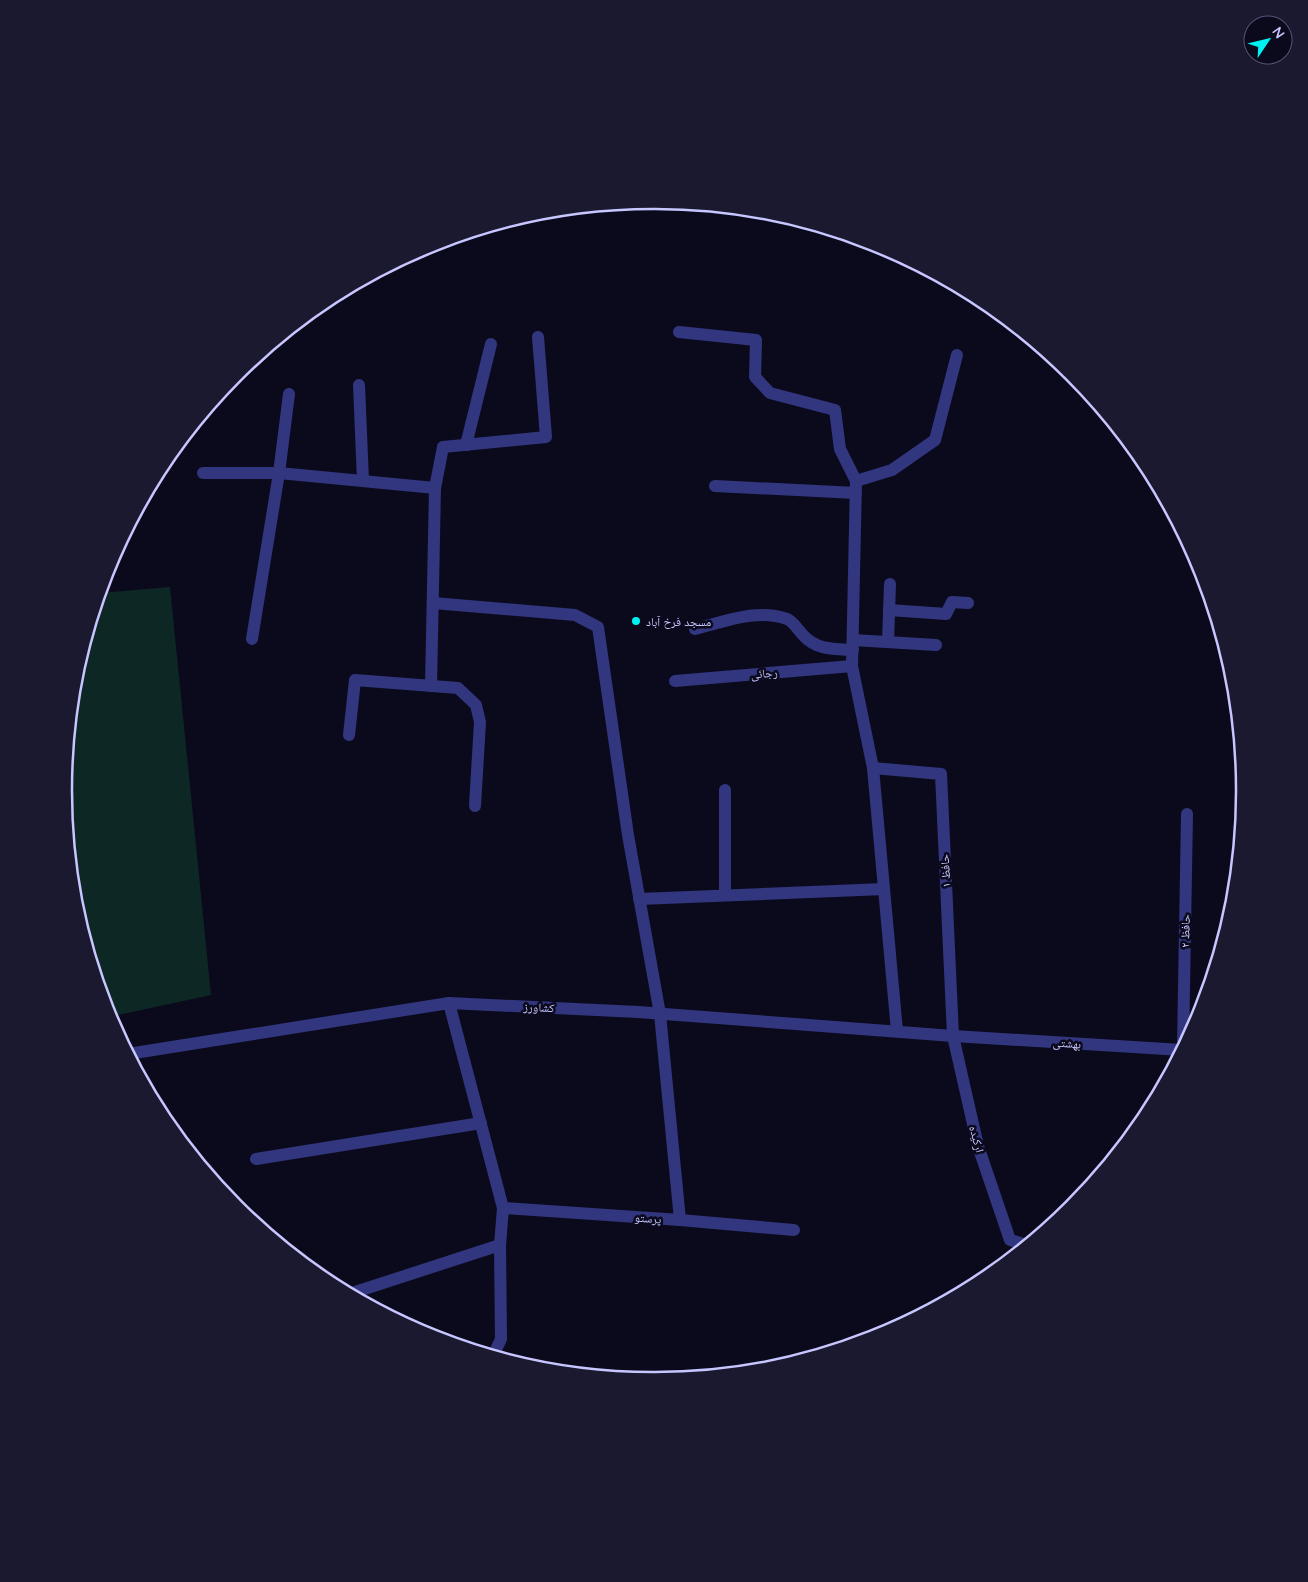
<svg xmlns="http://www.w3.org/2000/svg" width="1308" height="1582" font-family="Quicksand,'Noto Naskh Arabic',sans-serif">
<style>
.green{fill:#0d2724}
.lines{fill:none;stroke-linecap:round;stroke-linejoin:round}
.street{stroke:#32367f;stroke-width:12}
.poi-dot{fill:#00f0f1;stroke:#0b0a1d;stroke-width:2}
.labels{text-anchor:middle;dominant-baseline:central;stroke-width:5;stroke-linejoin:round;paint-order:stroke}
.poi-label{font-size:12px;fill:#c7c6ff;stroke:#0b0a1d;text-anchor:start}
.street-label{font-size:12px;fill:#c7c6ff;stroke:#0b0a1d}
.rim{fill:none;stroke:#c7c6ff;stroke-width:2.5}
</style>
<rect width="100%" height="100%" fill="#0b0a1d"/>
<path class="green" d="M170,587L211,995L109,1017L75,906L64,791L75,676L100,593Z"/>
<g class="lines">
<g class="street">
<path d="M679,332L756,340L755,377L770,393L835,410L840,449L856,481L852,666L873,768L897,1031"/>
<path d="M359,385L363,481"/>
<path d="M466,445L491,344"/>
<path d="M203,473H279L435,488"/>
<path d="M856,481L892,470L935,440L957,355"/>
<path d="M715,486L856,493"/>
<path d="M433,603L575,615L598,627L628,835L660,1014L680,1220"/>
<path d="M889,610L946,614L952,602L968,603"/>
<path d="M695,629C724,622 757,608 787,619C793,621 798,630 803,635C816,650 834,649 853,650"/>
<path d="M252,639L279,473L289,394"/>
<path d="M853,640L936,645"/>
<path d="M888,642L890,584"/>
<path d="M675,681L852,666"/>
<path d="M431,686L435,488L443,447L546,437L538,337"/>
<path d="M349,735L355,680L458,688L476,705L480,722L475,806"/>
<path d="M873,768L941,774L953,1036L978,1146L1010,1240L1027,1245"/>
<path d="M725,790V895"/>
<path d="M639,899L884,889"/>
<path d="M449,1003L503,1208L500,1245L501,1339L493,1356"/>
<path d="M1183,1047L1187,814"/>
<path d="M128,1054L449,1003L638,1012L953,1036L1182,1050"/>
<path d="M256,1159L481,1123"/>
<path d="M503,1208L680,1220L794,1230"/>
<path d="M349,1294L500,1245"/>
</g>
</g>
<circle class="poi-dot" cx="636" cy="621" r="5"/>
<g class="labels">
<g class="poi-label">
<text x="646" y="621">مسجد فرخ آباد</text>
</g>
<g class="street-label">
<text transform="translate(764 673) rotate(-5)">رجائی</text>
<text transform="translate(945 871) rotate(-93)">حافظ ۱</text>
<text transform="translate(1185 931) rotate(-89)">حافظ ۲</text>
<text transform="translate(539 1007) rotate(3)">کشاورز</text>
<text transform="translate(1067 1043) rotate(4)">بهشتی</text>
<text transform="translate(977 1139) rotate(75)">ارکیده</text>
<text transform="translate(648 1218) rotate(4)">پرستو</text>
</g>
</g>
<path d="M0 0H1308V1582H0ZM653 209H655A581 581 0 0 1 1236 790V791A581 581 0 0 1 655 1372H653A581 581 0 0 1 72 791V790A581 581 0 0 1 653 209Z" fill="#1a192f" fill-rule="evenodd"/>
<path class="rim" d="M653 209H655A581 581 0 0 1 1236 790V791A581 581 0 0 1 655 1372H653A581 581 0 0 1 72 791V790A581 581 0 0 1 653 209Z"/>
<g transform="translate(1268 40) rotate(55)"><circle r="24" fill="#0b0a1d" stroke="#565577"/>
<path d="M0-4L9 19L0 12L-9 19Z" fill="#00f0f1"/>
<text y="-8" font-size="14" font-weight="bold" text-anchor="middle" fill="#c7c6ff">N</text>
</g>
</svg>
